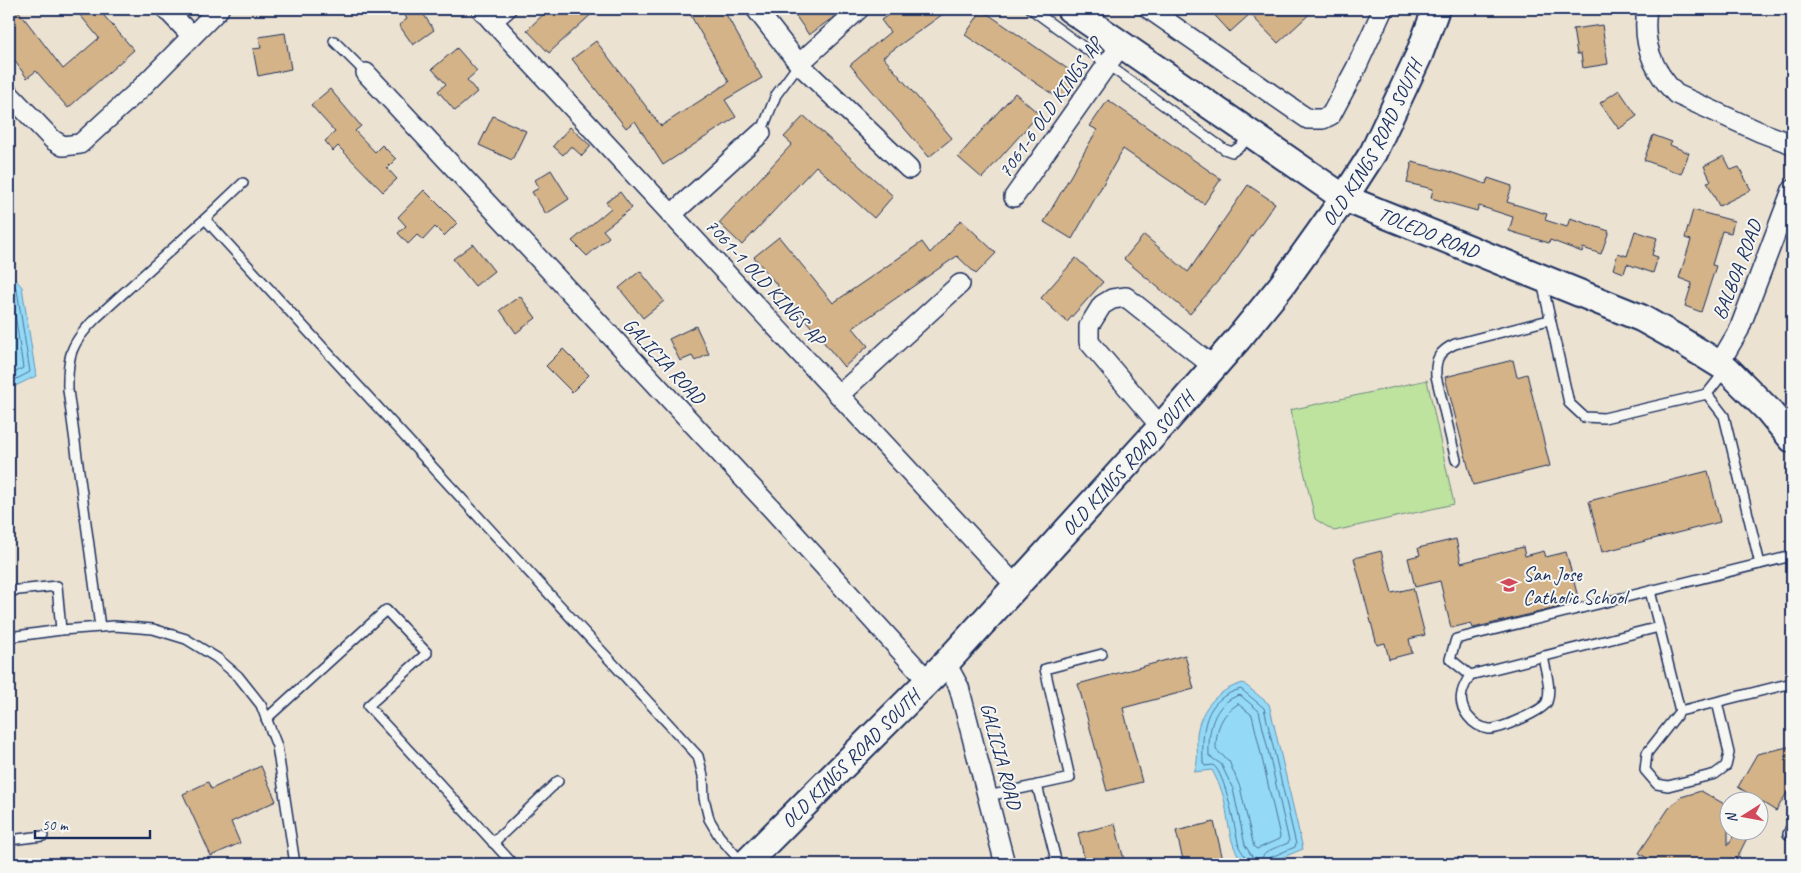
<svg xmlns="http://www.w3.org/2000/svg" width="1801" height="873" font-family="Caveat,sans-serif">
<style>
.green{fill:#bee39e;stroke:#6c897e}
.water{fill:#94daf6;stroke:#6496b9}
.lines{fill:none;stroke-linecap:round;stroke-linejoin:round}
.shore{stroke:#4b739b;stroke-width:1}
.building{fill:#d3b387;stroke:#1b2f5e}
.lane-casing{stroke:#1b2f5e;stroke-width:12}
.street-casing{stroke:#1b2f5e;stroke-width:22}
.secondary-casing{stroke:#1b2f5e;stroke-width:30}
.lane{stroke:#f6f6f2;stroke-width:9}
.street{stroke:#f6f6f2;stroke-width:19}
.secondary{stroke:#f6f6f2;stroke-width:26}
.labels{text-anchor:middle;dominant-baseline:central;stroke-width:4;stroke-linejoin:round;paint-order:stroke}
.street-label{font-size:20px;fill:#1b2f5e;stroke:#f6f6f2}
.poi-label{font-size:20px;fill:#1b2f5e;stroke:#f6f6f2;text-anchor:start}
</style>
<rect width="100%" height="100%" fill="#ece2d2"/>
<filter id="ink" filterUnits="userSpaceOnUse"><feTurbulence type="fractalNoise" baseFrequency=".02" numOctaves="2"/><feDisplacementMap in="SourceGraphic" scale="10" xChannelSelector="R" yChannelSelector="G"/><feConvolveMatrix kernelMatrix="1 2 1 2 8 2 1 2 1" color-interpolation-filters="sRGB"/></filter>
<g filter="url(#ink)">
<path class="green" d="M1427,380L1454,504L1334,531L1315,519L1290,410Z"/>
<g class="water">
<path d="M9,272L22,287L36,376L9,389Z"/>
<path d="M1243,683L1269,704L1303,849L1266,864H1245C1226,845 1230,816 1222,792C1219,785 1216,777 1212,770L1194,772C1200,760 1196,747 1197,734C1201,707 1218,690 1243,683Z"/>
</g>
<g class="lines">
<g class="shore">
<path d="M9,279L17,290L30,372L9,383"/>
<path d="M9,289L12,293L23,368L9,376"/>
<path d="M1238,704L1252,715L1280,836L1279,839L1257,849L1254,847L1253,843L1240,787L1229,761L1216,750C1216,730 1220,715 1238,704Z"/>
<path d="M1248,864C1248,858 1242,853 1239,847C1235,830 1226,774 1213,765L1205,766L1203,763C1202,730 1203,699 1241,689L1264,708L1296,844L1295,847L1269,858L1266,864"/>
<path d="M1254,864L1253,858L1245,845L1233,789L1221,764L1209,756C1208,732 1212,703 1240,695L1259,711L1289,841L1288,843C1277,848 1261,850 1260,864"/>
</g>
</g>
<g class="building">
<path d="M9,9H17L63,69L99,38L75,9H98L134,50L68,108L36,71L27,78L9,53Z"/>
<path d="M401,9H420L434,30L413,45L399,25L407,19Z"/>
<path d="M549,9H597L549,53L527,30Z"/>
<path d="M687,9H723L762,78L725,100L736,117L663,165L635,121L626,128L572,59L596,41L661,126L729,82Z"/>
<path d="M791,9H830L835,16L809,35Z"/>
<path d="M897,9H950L883,57L952,138L929,157L850,65L890,32L881,20Z"/>
<path d="M1209,9H1315L1278,43L1250,14L1230,32Z"/>
<path d="M982,10L1078,76L1061,100L965,35Z"/>
<path d="M1602,25L1608,64L1583,68L1581,54H1577L1573,29Z"/>
<path d="M285,33L291,69L258,76L253,49L261,48L259,37Z"/>
<path d="M457,48L477,71L467,80L477,92L455,111L438,91L446,84L432,69Z"/>
<path d="M330,89L361,126L355,131L375,152L382,145L396,159L387,168L397,179L383,192L338,146L333,151L325,141L335,132L311,105Z"/>
<path d="M1619,90L1637,116L1619,129L1600,103Z"/>
<path d="M1015,93L1039,114L982,178L958,157Z"/>
<path d="M1108,100L1221,179L1204,204L1123,149L1072,239L1044,222L1097,130L1090,126Z"/>
<path d="M493,116L526,131L512,160L479,145Z"/>
<path d="M804,116L893,196L874,218L816,166L742,245L719,223L792,144L784,137Z"/>
<path d="M570,127L591,146L582,156L571,146L563,155L553,146Z"/>
<path d="M1653,135L1672,142L1670,145L1689,153L1681,174L1644,160Z"/>
<path d="M1724,156L1731,170L1739,167L1751,190L1719,206L1707,182L1711,181L1704,166Z"/>
<path d="M1412,162L1448,171L1486,184L1488,178L1512,186L1507,202L1547,214L1545,220L1567,227L1570,218L1609,231L1601,254L1583,248L1582,252L1550,240L1549,243L1509,231L1513,217L1479,206L1477,211L1431,198L1433,189L1407,183Z"/>
<path d="M551,170L569,199L546,214L532,192L539,188L535,180Z"/>
<path d="M1248,185L1275,203L1224,276L1223,275L1190,314L1124,259L1144,235L1188,272Z"/>
<path d="M424,190L457,223L444,236L435,227L423,240L417,235L408,244L398,233L406,226L398,217Z"/>
<path d="M620,192L632,208L603,230L609,237L587,256L572,241L611,208L606,202Z"/>
<path d="M1693,210L1734,221L1731,233L1722,231L1712,265L1716,266L1701,312L1685,306L1692,283L1679,278L1691,240L1685,238Z"/>
<path d="M961,220L996,253L976,274L957,256L853,328L868,346L844,367L754,257L779,237L833,303L922,242L930,253Z"/>
<path d="M1635,231L1657,238L1652,255L1658,257L1653,273L1627,264L1624,273L1613,269L1618,253L1627,256Z"/>
<path d="M473,244L494,271L475,286L453,259Z"/>
<path d="M1076,258L1103,282L1067,322L1041,298Z"/>
<path d="M640,271L664,301L643,318L619,288Z"/>
<path d="M520,296L536,318L516,333L500,310Z"/>
<path d="M696,326L709,354L695,361L692,356L680,361L669,339Z"/>
<path d="M563,349L589,375L572,392L546,366Z"/>
<path d="M1513,360L1517,377L1527,374L1550,466L1473,485L1445,377Z"/>
<path d="M1708,471L1720,522L1602,552L1589,501Z"/>
<path d="M1456,539L1461,563L1523,547L1525,556L1544,551L1546,557L1566,552L1578,597L1558,602L1560,607L1473,628L1471,623L1451,628L1440,581L1415,587L1408,558L1420,555L1418,548Z"/>
<path d="M1381,551L1392,593L1413,588L1425,635L1409,639L1412,653L1389,659L1385,643L1377,645L1354,558Z"/>
<path d="M1185,655L1194,689L1123,708L1142,782L1107,791L1078,684Z"/>
<path d="M1792,746V790L1788,791L1776,811L1738,787L1757,754Z"/>
<path d="M261,766L276,801L231,822L240,843L211,856L183,794L208,782L211,789Z"/>
<path d="M1701,791L1728,806V845L1737,830H1751L1734,864H1656L1639,853L1669,808L1681,797Z"/>
<path d="M1214,822L1224,864H1184L1176,831Z"/>
<path d="M1115,824L1125,864H1086L1078,833Z"/>
</g>
<g class="lines">
<g class="lane-casing">
<g id="lane">
<path d="M1031,9L1224,149L1232,152L1241,146L1249,135"/>
<path d="M334,41L366,73"/>
<path d="M761,133L776,95L799,64"/>
<path d="M205,219L698,756L703,776L704,798L709,819L719,836L743,864"/>
<path d="M1542,282L1569,403L1584,417L1604,418L1707,394"/>
<path d="M1725,371L1707,394L1724,416L1760,564"/>
<path d="M1456,460L1436,376C1435,359 1439,351 1455,344L1549,320"/>
<path d="M9,591L57,586L61,630L9,637"/>
<path d="M1650,591L1659,627"/>
<path d="M100,627L68,390C67,355 71,343 96,318L205,219L243,183"/>
<path d="M61,630L114,626L153,629L186,639L217,658L238,676L261,705L277,746L295,864"/>
<path d="M1470,675C1467,681 1463,687 1462,693C1458,709 1473,727 1489,729C1498,730 1543,711 1547,702C1552,689 1545,669 1543,656"/>
<path d="M1717,702L1729,753L1726,766L1715,774L1668,786L1657,784L1645,770L1647,753L1680,711L1792,683"/>
<path d="M1680,711L1659,627L1470,675L1450,659L1456,639L1792,556"/>
<path d="M266,719L386,610L427,653L368,706L513,864"/>
<path d="M1037,785L1057,864"/>
<path d="M988,796L1070,778L1045,669L1102,654"/>
<path d="M1788,834L1792,825"/>
<path d="M9,840L43,836"/>
<path d="M493,843L558,781"/>
</g>
</g>
<g class="street-casing">
<g id="street">
<path d="M166,9L192,36"/>
<path d="M481,9L1016,586"/>
<path d="M756,9L799,64L909,169"/>
<path d="M1149,9L1299,113L1308,119H1323L1331,115L1356,68L1383,9"/>
<path d="M1647,9C1642,43 1652,70 1676,94L1760,132L1792,144"/>
<path d="M492,21L506,9"/>
<path d="M799,64L859,9"/>
<path d="M366,73L772,509L928,681"/>
<path d="M9,94L53,140L63,146L80,144L139,90L219,9"/>
<path d="M1014,197L1121,45"/>
<path d="M671,215L761,133"/>
<path d="M1719,364L1739,330L1792,190"/>
<path d="M839,395L960,284"/>
<path d="M1161,427L1089,342V326L1102,305L1112,299L1126,297L1214,367"/>
<path d="M946,663L959,687L1005,864"/>
</g>
</g>
<g class="secondary-casing">
<g id="secondary">
<path id="s1" d="M1070,9L1344,198L1641,318L1675,337L1727,369L1768,410L1792,439"/>
<path id="s2" d="M745,864L946,663L1161,427L1238,339L1282,285L1344,198L1373,153L1419,55L1436,9"/>
</g>
</g>
<use href="#lane" class="lane"/>
<use href="#street" class="street"/>
<use href="#secondary" class="secondary"/>
</g>
</g>
<defs>
<g id="school-bare" transform="scale(1.35)"><path d="M0-5L7-2L0 1L-7-2ZM-4 1L0 2.5L4 1V4Q0 6-4 4Z" fill="#d1495b" stroke="#f6f6f2" stroke-width="2.5" paint-order="stroke"/></g>
</defs>
<g fill-rule="evenodd">
<use href="#school-bare" x="1509" y="585"/>
</g>
<g class="labels">
<g class="street-label">
<text transform="translate(1050 108) rotate(-55)">7061-6 OLD KINGS AP</text>
<text stroke="none"><textPath href="#s2" startOffset="959">OLD KINGS ROAD SOUTH</textPath></text>
<text stroke="none"><textPath href="#s1" startOffset="424">TOLEDO ROAD</textPath></text>
<text transform="translate(1737 270) rotate(-69)">BALBOA ROAD</text>
<text transform="translate(765 282) rotate(47)">7061-1 OLD KINGS AP</text>
<text transform="translate(664 361) rotate(47)">GALICIA ROAD</text>
<text stroke="none"><textPath href="#s2" startOffset="554">OLD KINGS ROAD SOUTH</textPath></text>
<text transform="translate(1001 756) rotate(75)">GALICIA ROAD</text>
<text stroke="none"><textPath href="#s2" startOffset="149">OLD KINGS ROAD SOUTH</textPath></text>
</g>
<g class="poi-label">
<text x="1523" y="574">San Jose<tspan x="1523" dy="23">Catholic School</tspan></text>
</g>
</g>
<rect width="1801" height="873" fill="none" stroke="#f6f6f2" stroke-width="30"/>
<rect x="15" y="15" width="1771" height="843" fill="none" stroke="#1b2f5e" stroke-width="2" filter="url(#ink)"/>
<g transform="translate(1744 816) rotate(259)"><circle r="24" fill="#f6f6f2" stroke="#9ea6b7"/>
<path d="M0-4L9 19L0 12L-9 19Z" fill="#d1495b"/>
<text y="-8" font-size="14" font-weight="bold" text-anchor="middle" fill="#1b2f5e">N</text>
</g>
<path d="M35 830v8h115v-8" fill="none" stroke="#1b2f5e" stroke-width="2.5"/>
<text x="42" y="830" font-size="15" fill="#1b2f5e" stroke="#f6f6f2" stroke-width="4" paint-order="stroke">50 m</text>
</svg>
